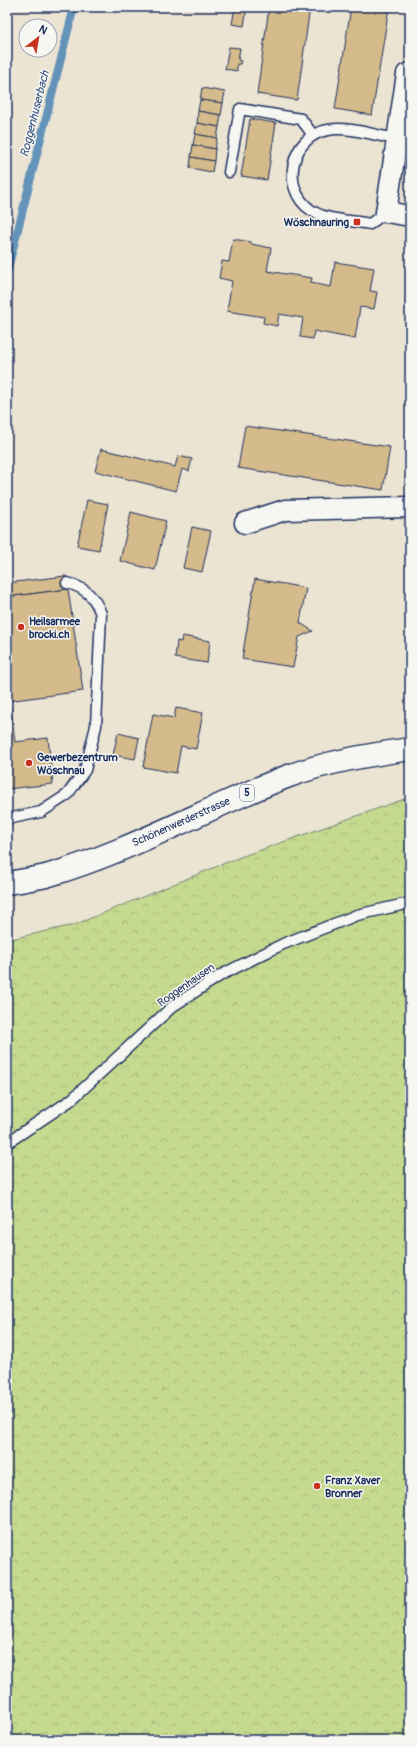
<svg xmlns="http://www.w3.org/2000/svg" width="417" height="1747" font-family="Pangolin,sans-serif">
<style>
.forest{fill:url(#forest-crowns);stroke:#708476}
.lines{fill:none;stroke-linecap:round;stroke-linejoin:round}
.stream{stroke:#6493b9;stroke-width:8}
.building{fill:#d5bb8b;stroke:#1b2f5e}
.lane-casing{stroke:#1b2f5e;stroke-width:13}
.street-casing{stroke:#1b2f5e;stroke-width:23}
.primary-casing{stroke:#1b2f5e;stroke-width:25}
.lane{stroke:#f6f6f2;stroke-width:10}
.street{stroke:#f6f6f2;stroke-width:20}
.primary{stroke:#f6f6f2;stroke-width:22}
.poi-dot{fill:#c8321e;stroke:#f6f6f2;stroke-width:1.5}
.labels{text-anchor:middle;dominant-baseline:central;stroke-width:3;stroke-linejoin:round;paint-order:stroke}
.shield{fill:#f6f6f2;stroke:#5d6b8a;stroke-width:1}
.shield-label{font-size:10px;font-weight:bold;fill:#1b2f5e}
.poi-label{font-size:11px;font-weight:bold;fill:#1b2f5e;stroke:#f6f6f2;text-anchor:start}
.street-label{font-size:11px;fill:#1b2f5e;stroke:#f6f6f2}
.water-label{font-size:12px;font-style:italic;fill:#3a5884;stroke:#f6f6f2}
</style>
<defs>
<pattern id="forest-crowns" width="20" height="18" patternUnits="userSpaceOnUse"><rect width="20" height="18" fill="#c6da8f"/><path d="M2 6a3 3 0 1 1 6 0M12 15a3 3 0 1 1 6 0" fill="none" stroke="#aabb7e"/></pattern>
</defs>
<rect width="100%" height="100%" fill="#ece4d3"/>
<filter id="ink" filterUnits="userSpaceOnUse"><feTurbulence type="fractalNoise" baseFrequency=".025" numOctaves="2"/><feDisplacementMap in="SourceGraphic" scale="8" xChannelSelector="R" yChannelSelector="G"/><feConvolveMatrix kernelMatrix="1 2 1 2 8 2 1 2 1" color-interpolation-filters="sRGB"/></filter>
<g filter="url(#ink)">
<path class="forest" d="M410,797V1740H7V940L74,925L235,859Z"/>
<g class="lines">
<path class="stream" d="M7,273L74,7"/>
</g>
<g class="building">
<path d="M235,7H247L244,26L232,24Z"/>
<path d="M269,7H310L297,100L257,94Z"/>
<path d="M351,7H389L372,115L335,109Z"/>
<path d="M229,47L240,48L238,60L241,61L240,64H237V71L225,69Z"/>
<path d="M202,88L225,92L223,103L200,100Z"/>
<path d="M200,100L223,103L221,115L198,111Z"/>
<path d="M198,111L221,115L219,127L197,123Z"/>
<path d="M250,119L276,123L267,180L241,176Z"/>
<path d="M197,123L219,127L217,138L195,134Z"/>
<path d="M195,134L217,138L215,149L193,145Z"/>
<path d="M193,145L215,149L214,161L191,157Z"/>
<path d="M191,157L214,161L212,172L190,168Z"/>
<path d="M233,239L251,242V244L271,248L267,271L312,278L311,283L331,287L335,262L374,268L370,291L377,292L374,309L360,307L355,339L314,331L313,339L300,337L303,318L279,314L277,326L263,323L264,317L227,311L232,281L219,278L222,261L229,262Z"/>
<path d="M245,426L390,447L383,490L238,468Z"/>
<path d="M101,449L175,467L178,456L192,459L189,471L182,469L176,491L95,471Z"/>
<path d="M87,500L108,504L99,550L77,546Z"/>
<path d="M131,512L166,521L155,570L120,561Z"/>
<path d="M192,527L211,531L202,572L183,568Z"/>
<path d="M66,576L68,589L7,597V583Z"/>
<path d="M255,579L306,588L300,623L313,631L299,637L293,667L242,659Z"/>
<path d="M68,589L83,691L7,701V597Z"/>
<path d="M182,636L210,641L207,663L175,658L177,641L181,642Z"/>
<path d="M11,708L15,742L48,738L53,784L7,789V709Z"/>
<path d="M176,708L203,713L196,749L181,746L176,773L143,767L153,714L174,718Z"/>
<path d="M118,733L139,738L135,759L113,755Z"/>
</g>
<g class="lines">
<g class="lane-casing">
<g id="lane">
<path d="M229,172L240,109L301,119L313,135"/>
<path d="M386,212L370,224C352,220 327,221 311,210C280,189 290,136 328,130C350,126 376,136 397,139"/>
<path d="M7,819L41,812L67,795L85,770L96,726L101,614C95,597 85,587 67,583"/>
<path d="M7,1143L71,1100L173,1006L221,975L283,944L357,915L410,903"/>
</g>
</g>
<g class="street-casing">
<g id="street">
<path d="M410,73L407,74L386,212L410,216"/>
<path d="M245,523L285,510L410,507"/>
</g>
</g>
<g class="primary-casing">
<path id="primary" d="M7,883C20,881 33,879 46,876C129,852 206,808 286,777C325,762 369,755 410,749"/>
</g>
<use href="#lane" class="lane"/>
<use href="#street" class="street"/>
<use href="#primary" class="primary"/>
</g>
</g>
<g class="poi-dot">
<rect x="353" y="218" width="8" height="8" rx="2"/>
<circle cx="21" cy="627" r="4"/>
<circle cx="29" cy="763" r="4"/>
<circle cx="317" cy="1486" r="4"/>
</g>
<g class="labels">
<rect class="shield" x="240" y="785" width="14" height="16" rx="3"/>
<g class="shield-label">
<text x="247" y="793">5</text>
</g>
<g class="poi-label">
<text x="349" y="222" text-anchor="end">Wöschnauring</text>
<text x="29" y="621">Heilsarmee<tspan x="29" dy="13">brocki.ch</tspan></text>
<text x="37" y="757">Gewerbezentrum<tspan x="37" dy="13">Wöschnau</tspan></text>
<text x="325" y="1480">Franz Xaver<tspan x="325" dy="13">Bronner</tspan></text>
</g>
<g class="street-label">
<text transform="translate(181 822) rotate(-24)">Schönenwerderstrasse</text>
<text transform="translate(186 985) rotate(-35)">Roggenhausen</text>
</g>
<g class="water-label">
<text transform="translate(35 114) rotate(-76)">Roggenhuserbach</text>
</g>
</g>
<rect width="417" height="1747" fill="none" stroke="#f6f6f2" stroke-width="24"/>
<rect x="12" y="12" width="393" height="1723" fill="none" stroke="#1b2f5e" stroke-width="1.5" filter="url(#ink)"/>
<g transform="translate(38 38) rotate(31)"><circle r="19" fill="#f6f6f2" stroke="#9ea6b7"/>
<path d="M0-3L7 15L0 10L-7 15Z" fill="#c8321e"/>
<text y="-6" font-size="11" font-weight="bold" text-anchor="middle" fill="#1b2f5e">N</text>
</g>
</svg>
